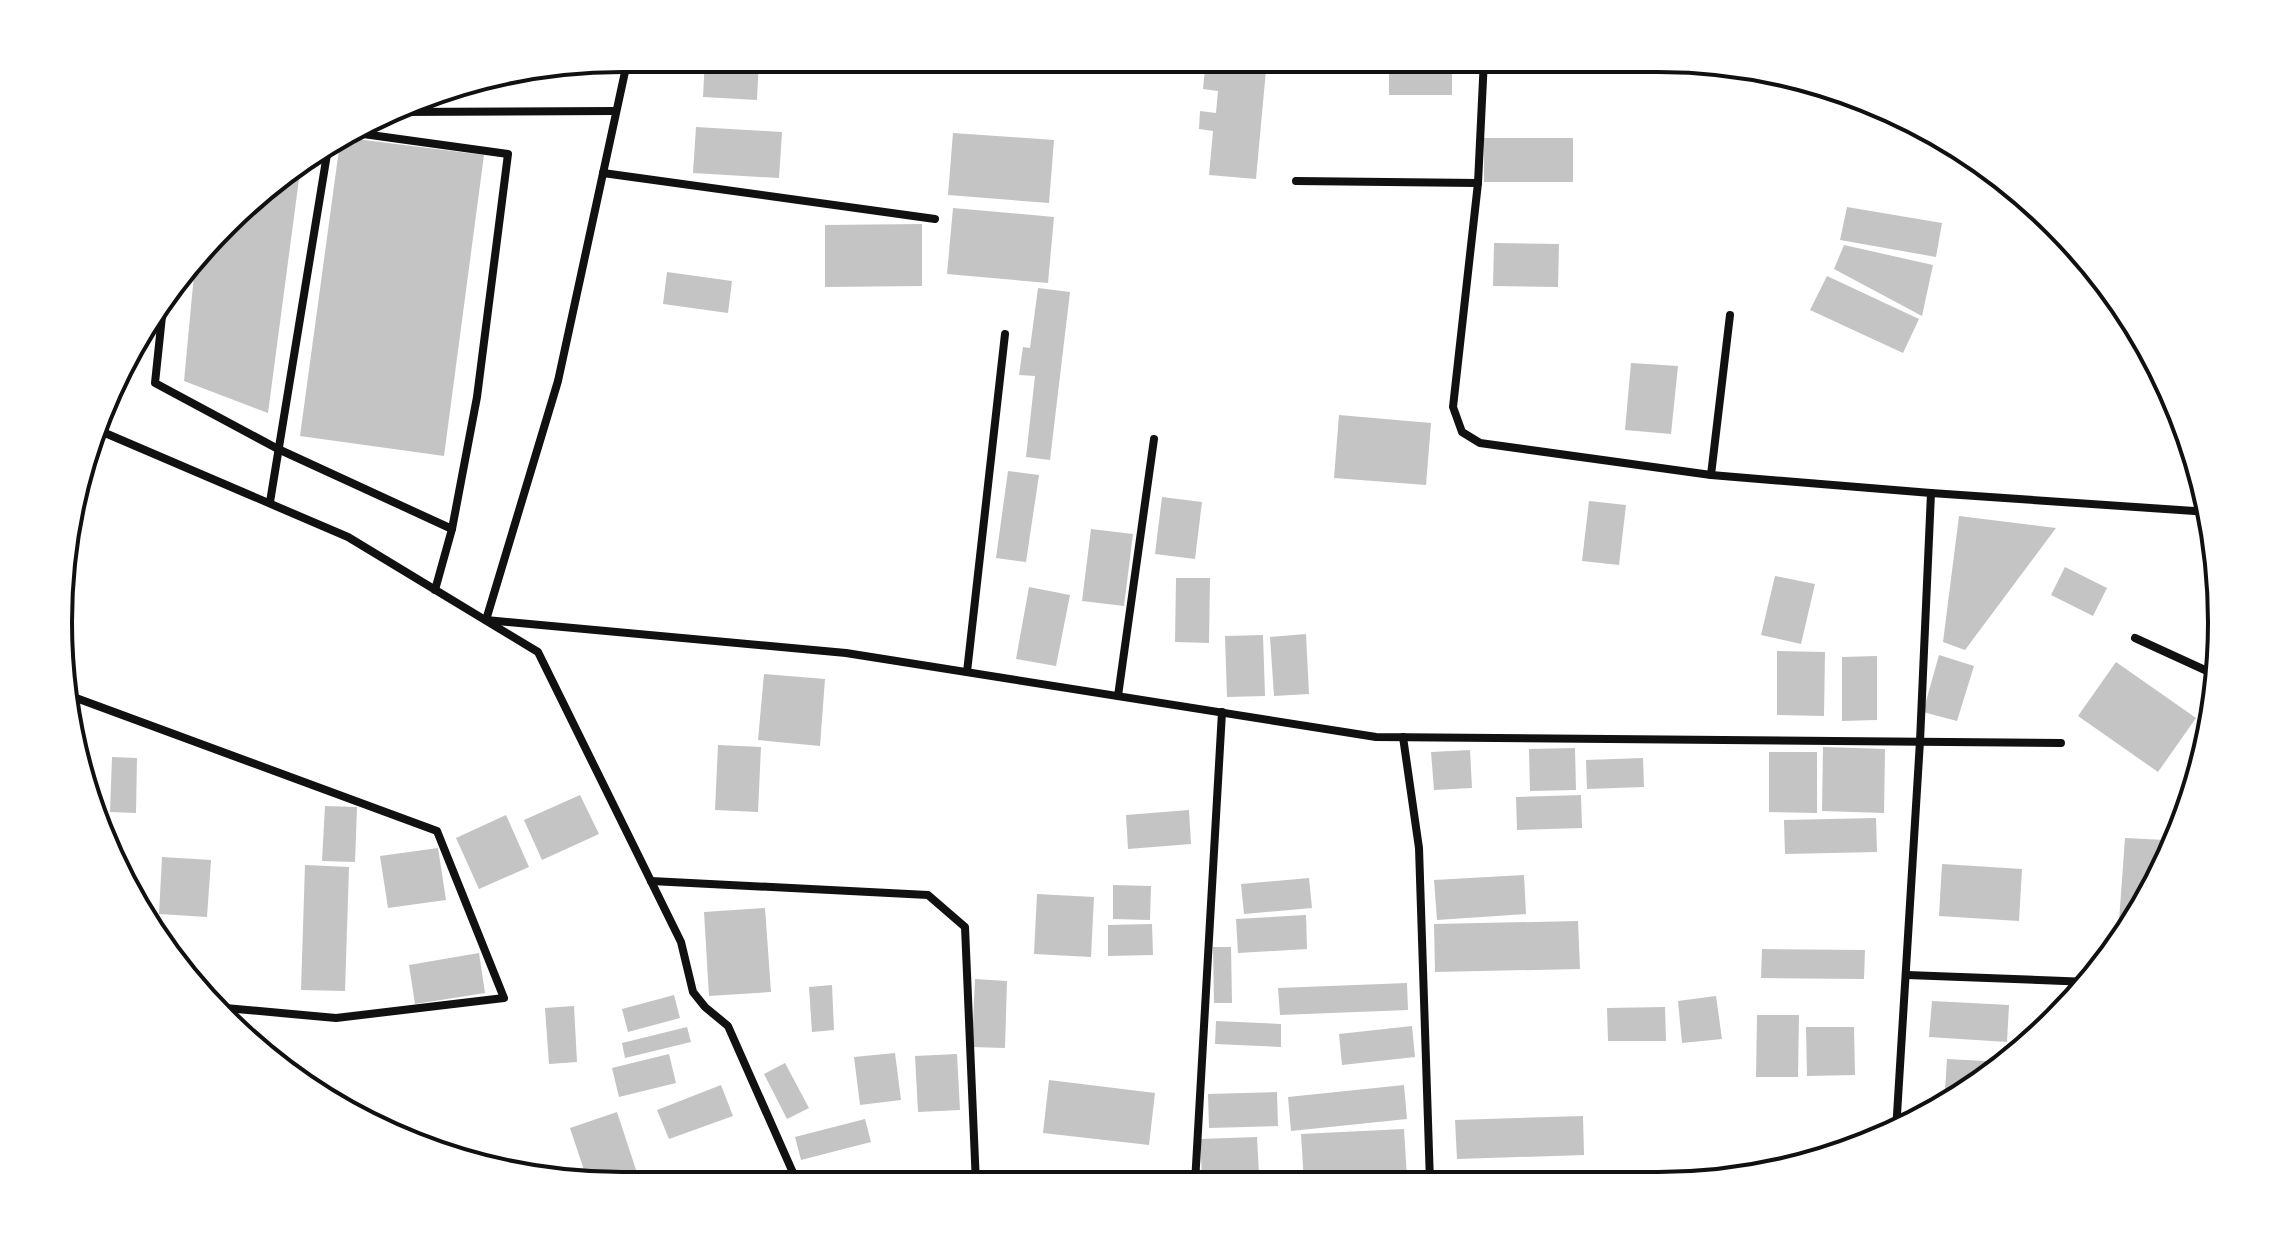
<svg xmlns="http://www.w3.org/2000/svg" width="2280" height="1244" font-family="Ubuntu,sans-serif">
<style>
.building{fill:#c4c4c4}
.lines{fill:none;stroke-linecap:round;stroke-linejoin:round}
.minor{stroke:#111;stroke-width:8}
.rim{fill:none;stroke:#111;stroke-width:4}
</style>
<rect width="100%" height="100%" fill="#fff"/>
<g class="building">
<path d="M705,58H759L757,100L703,97Z"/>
<path d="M1210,59H1267L1256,179L1209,175L1213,131L1199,129L1200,111L1216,113L1218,91L1203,89L1205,69L1209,70Z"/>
<rect x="1389" y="71" width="63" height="24"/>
<path d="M696,127L782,132L779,178L693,173Z"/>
<path d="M953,133L1054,140L1049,203L948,195Z"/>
<path d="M348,138L484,155L444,456L300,436L340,142Z"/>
<rect x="1484" y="138" width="89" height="44"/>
<path d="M277,176L299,179L268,413L184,381L195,264Z"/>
<path d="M1847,207L1942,223L1936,257L1840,240Z"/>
<path d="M953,208L1054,217L1048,283L947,274Z"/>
<path d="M922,224V286L825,287V225Z"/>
<path d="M1494,243L1559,244L1558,287L1493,286Z"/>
<path d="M1844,245L1933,265L1922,316L1834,269Z"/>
<path d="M667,272L732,281L728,313L663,304Z"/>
<path d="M1827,276L1919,319L1903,353L1810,310Z"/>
<path d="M1038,288L1070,292L1050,460L1026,457L1035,376L1019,375L1023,347L1030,348Z"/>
<path d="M1631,363L1678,366L1671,434L1625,430Z"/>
<path d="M1339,415L1431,423L1426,485L1334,478Z"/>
<path d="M1008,471L1039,475L1026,562L996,558Z"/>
<path d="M1162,497L1202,502L1195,559L1155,554Z"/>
<path d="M1589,501L1626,505L1619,565L1582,561Z"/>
<path d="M1959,516L2056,528L1965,650L1943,642Z"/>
<path d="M1091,529L1133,534L1124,606L1082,601Z"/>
<path d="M2065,567L2107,588L2093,616L2051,595Z"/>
<path d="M1775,576L1815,584L1801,644L1761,635Z"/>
<path d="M1176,578H1210L1209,643L1175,642Z"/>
<path d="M1029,587L1070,595L1056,666L1016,659Z"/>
<path d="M1306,634L1309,694L1274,696L1270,637Z"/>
<path d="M1263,635L1265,696L1227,697L1225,636Z"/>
<path d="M1777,651L1825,652L1824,716L1777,715Z"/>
<path d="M1939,655L1974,666L1957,721L1923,712Z"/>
<path d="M1877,656V720L1842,721V657Z"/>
<path d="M2116,662L2196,718L2158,772L2078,716Z"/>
<path d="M764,674L825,679L820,746L758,740Z"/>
<path d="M718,745L761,747L758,812L715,810Z"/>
<path d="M1823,747L1885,749L1884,813L1822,811Z"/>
<path d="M1575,748L1576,790L1530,791L1529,749Z"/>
<path d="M1470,750L1472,788L1434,790L1431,752Z"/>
<path d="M1769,752H1817V813L1769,812Z"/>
<path d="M112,757L137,758L136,813L110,812Z"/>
<path d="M1643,758L1644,787L1587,789L1586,760Z"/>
<path d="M580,795L599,834L542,860L524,820Z"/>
<path d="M1581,795L1582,828L1517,830L1516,797Z"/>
<path d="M2177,797H2194L2178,834Z"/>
<path d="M325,806L357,807L355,862L322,861Z"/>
<path d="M1189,810L1191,844L1128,849L1126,815Z"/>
<path d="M506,815L529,867L479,889L456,838Z"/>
<path d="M1876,818L1877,852L1785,854L1784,820Z"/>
<path d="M2125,838L2166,840L2165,864L2147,904L2134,922L2119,921Z"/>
<path d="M438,848L446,900L388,908L380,856Z"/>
<path d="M162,857L211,860L207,917L159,914Z"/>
<path d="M1942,864L2022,869L2019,921L1939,916Z"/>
<path d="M305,865L349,867L345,991L301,990Z"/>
<path d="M1524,875L1526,914L1437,920L1434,880Z"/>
<path d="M1309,878L1312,908L1244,914L1241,884Z"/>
<path d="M1113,885L1151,886L1150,920L1113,919Z"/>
<path d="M1037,894L1094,897L1091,957L1034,954Z"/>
<path d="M765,908L771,992L709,996L704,912Z"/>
<path d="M1306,915L1307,949L1238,953L1236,919Z"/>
<path d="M1578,921L1580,969L1435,972L1434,924Z"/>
<path d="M1152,924L1153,955L1108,956V925Z"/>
<path d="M1213,947H1231L1232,1003H1214Z"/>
<path d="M1762,949L1865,950L1864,979L1761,978Z"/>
<path d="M479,953L485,993L415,1004L409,965Z"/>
<path d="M975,979L1007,981L1005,1048L972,1047Z"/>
<path d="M1407,983L1408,1010L1280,1015L1278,988Z"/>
<path d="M832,985L834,1030L812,1032L809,987Z"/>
<path d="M674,995L680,1018L628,1032L622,1009Z"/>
<path d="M1716,996L1722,1039L1682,1043L1678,1001Z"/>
<path d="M1932,1001L2009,1005L2007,1042L1929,1037Z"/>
<path d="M574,1006L577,1062L549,1064L545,1008Z"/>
<path d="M1665,1007L1666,1041H1608L1607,1008Z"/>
<path d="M1757,1015H1799L1798,1077H1756Z"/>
<path d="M1216,1021L1281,1024V1047L1215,1044Z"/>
<path d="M1412,1026L1415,1057L1342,1065L1339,1034Z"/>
<path d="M687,1027L691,1042L625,1058L622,1043Z"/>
<path d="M1806,1027H1854L1855,1075L1807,1076Z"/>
<path d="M895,1053L901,1100L860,1105L854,1057Z"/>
<path d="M669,1054L676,1083L619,1097L612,1068Z"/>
<path d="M957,1054L960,1110L918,1112L915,1056Z"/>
<path d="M1947,1059L2004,1062L1972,1091L1944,1106Z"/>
<path d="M785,1063L809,1108L787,1119L764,1074Z"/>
<path d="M1049,1080L1155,1093L1149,1145L1043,1133Z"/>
<path d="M721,1085L733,1116L669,1139L657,1110Z"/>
<path d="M1404,1085L1407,1119L1291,1131L1288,1097Z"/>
<path d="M1277,1092L1278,1126L1209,1128L1208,1094Z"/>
<path d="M617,1112L641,1185H589L570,1128Z"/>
<path d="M1583,1116L1584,1155L1457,1159L1455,1120Z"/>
<path d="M865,1119L871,1142L801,1160L795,1137Z"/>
<path d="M1404,1129L1407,1178L1304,1183L1301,1134Z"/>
<path d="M1257,1137L1259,1174L1202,1176L1200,1139Z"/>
</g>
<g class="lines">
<g class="minor">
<path d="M628,58L558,381L486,620L846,653L1376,737L2061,743"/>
<path d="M1484,59L1478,183L1453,407L1462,432L1480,443L1711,475L1931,493L1920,741L1896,1131"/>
<path d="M396,112L616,111"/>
<path d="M603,173L935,219"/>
<path d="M1296,181L1478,183"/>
<path d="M164,297L155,383L278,449L452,529L477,397L508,154L356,133"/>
<path d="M98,430L348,537L538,652L681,942L693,992L705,1007L728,1026L798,1184"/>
<path d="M1711,475L1730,315"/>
<path d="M1931,493L2209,512"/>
<path d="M270,502L328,148"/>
<path d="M435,590L452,529"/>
<path d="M2135,638L2218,676"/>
<path d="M967,672L1005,334"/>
<path d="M68,695L437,831L504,998L336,1018L214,1007"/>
<path d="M1118,696L1154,439"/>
<path d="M1403,737L1419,848L1430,1182"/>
<path d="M651,881L928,895L965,927L976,1184"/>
<path d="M1907,975L2090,982"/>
<path d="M1195,1183L1222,712"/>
</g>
</g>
<path d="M0 0H2280V1244H0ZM622 72H1658A550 550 0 0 1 2208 622V622A550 550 0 0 1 1658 1172H622A550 550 0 0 1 72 622V622A550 550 0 0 1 622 72Z" fill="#fff" fill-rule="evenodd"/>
<path class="rim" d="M622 72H1658A550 550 0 0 1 2208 622V622A550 550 0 0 1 1658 1172H622A550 550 0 0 1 72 622V622A550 550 0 0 1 622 72Z"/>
</svg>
